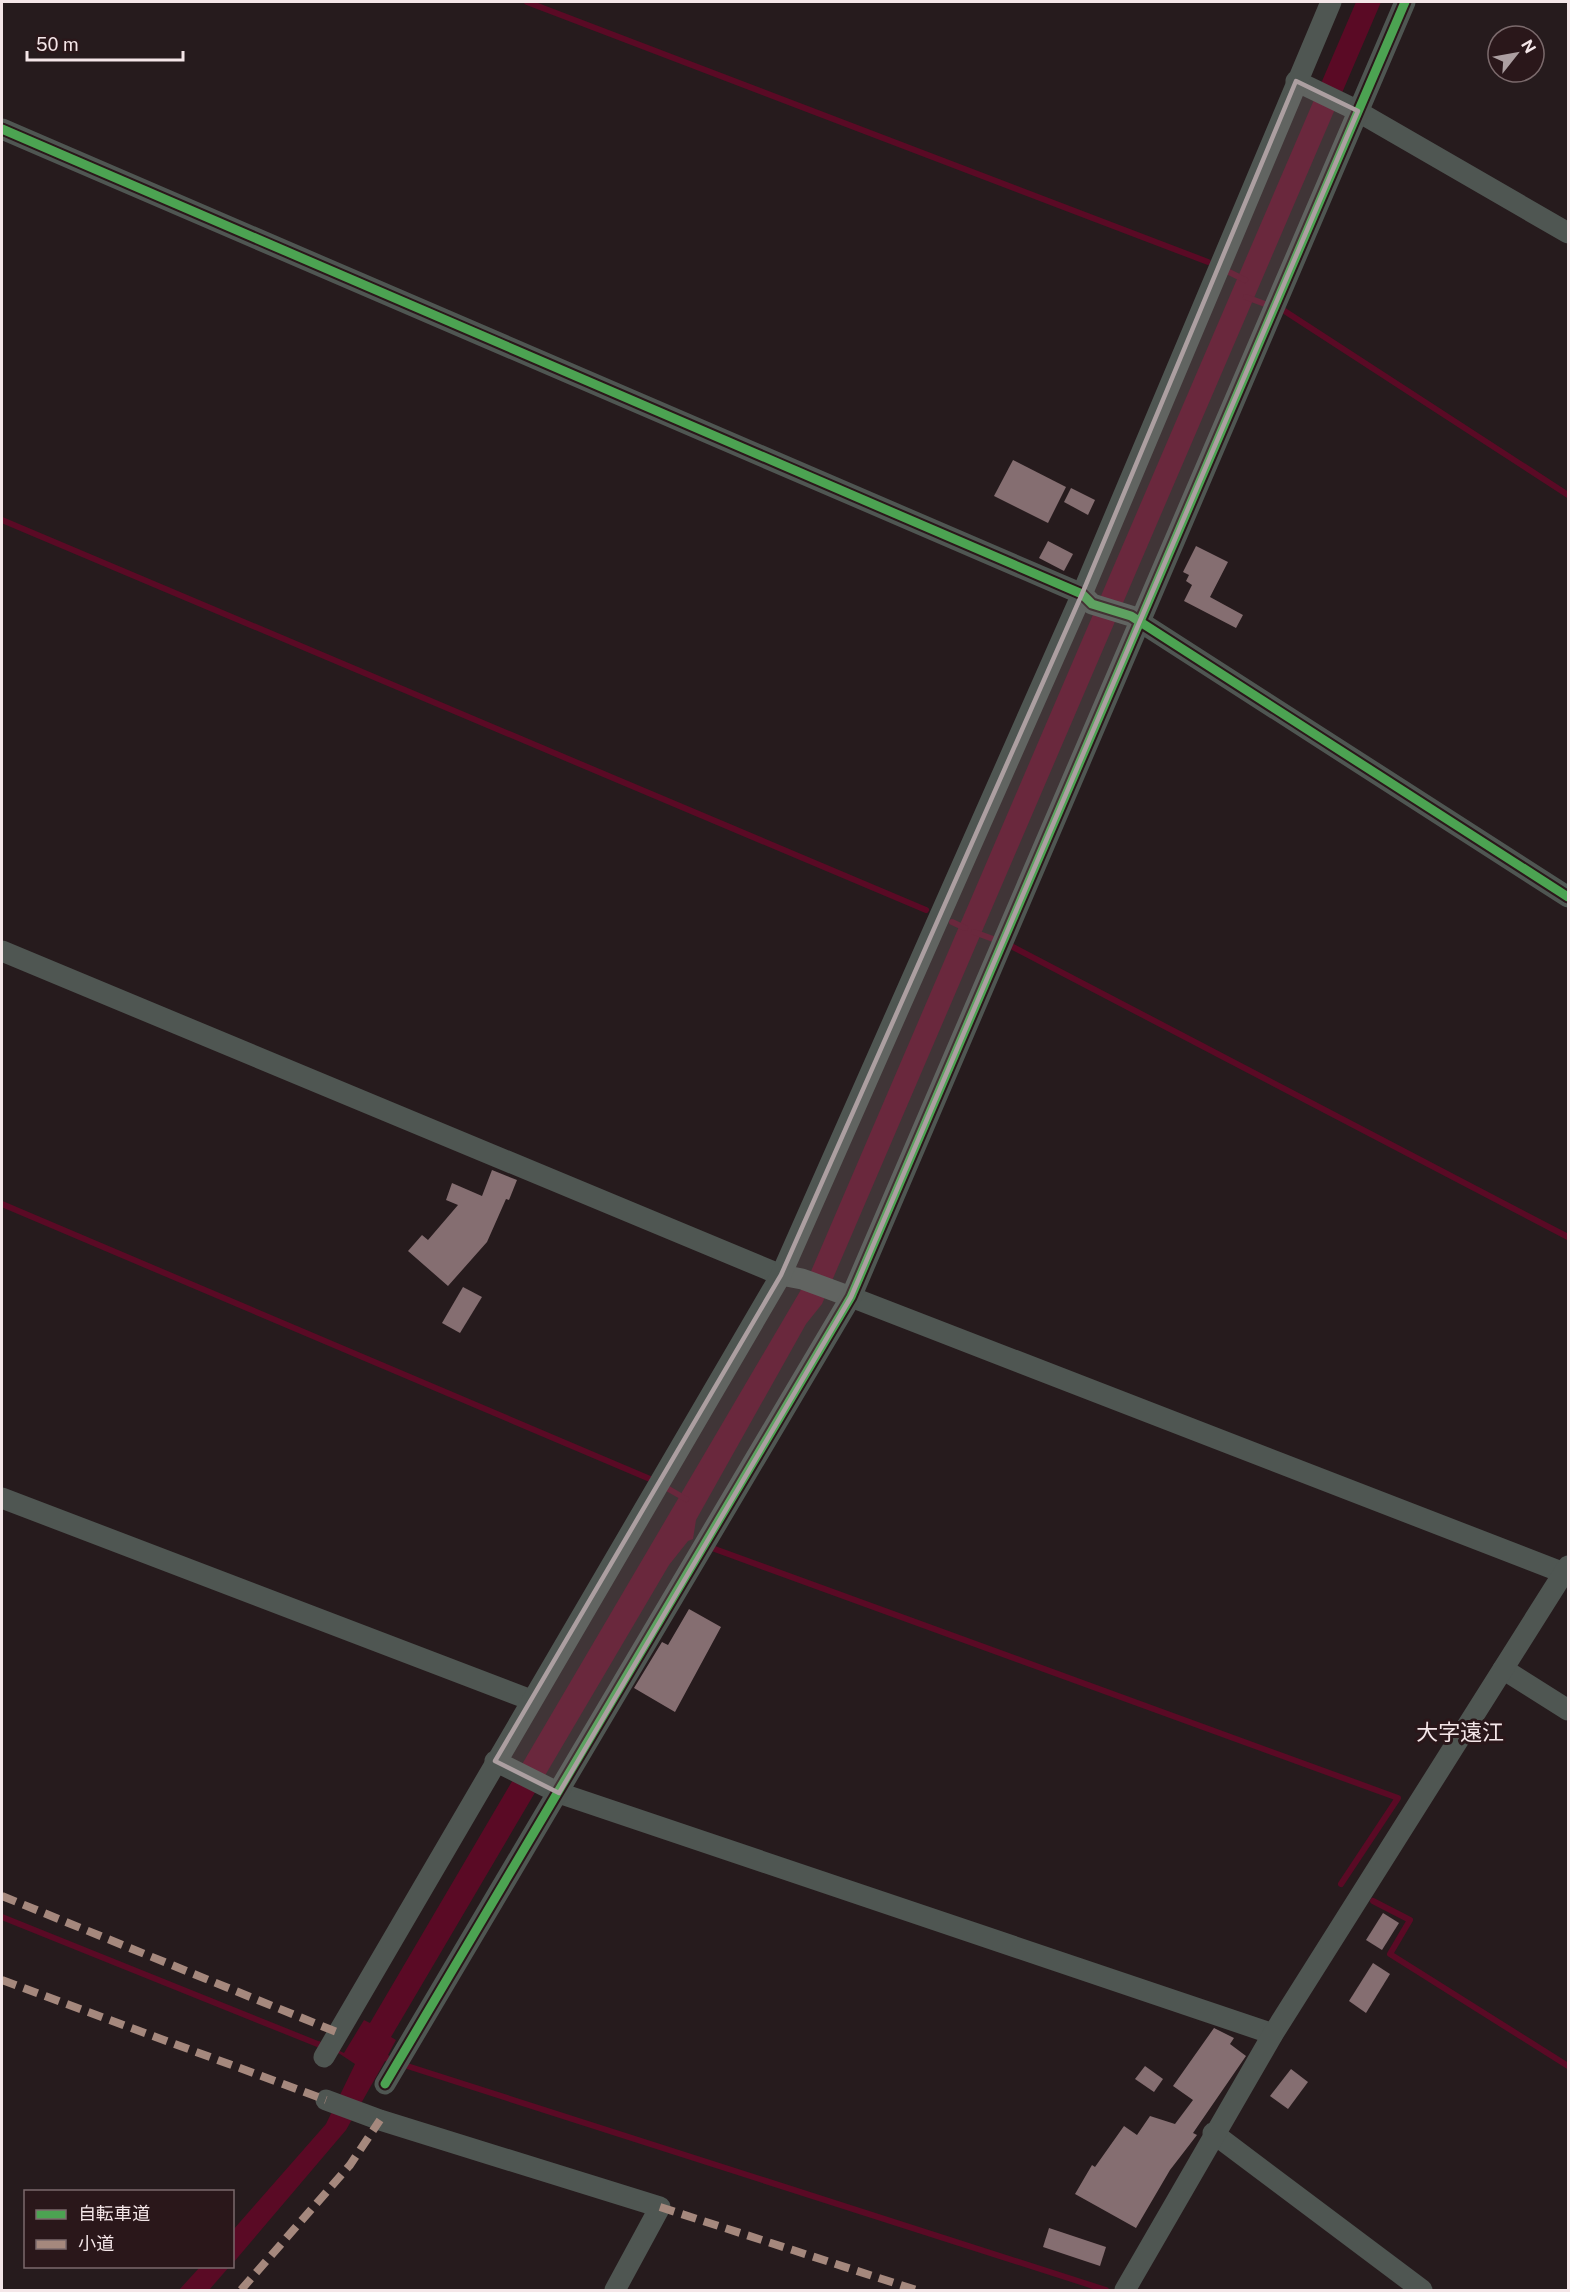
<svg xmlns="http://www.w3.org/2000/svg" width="1570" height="2292" font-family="'Public Sans','Noto Sans JP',sans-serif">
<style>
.water{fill:#5a0a25}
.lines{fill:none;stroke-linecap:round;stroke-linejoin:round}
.stream{stroke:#5a0a25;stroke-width:6}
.building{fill:#856e71}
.minor{stroke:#4f5652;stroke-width:21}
.quiet{stroke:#a5887d;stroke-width:8;stroke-dasharray:15 8;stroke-linecap:butt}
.cycleway-casing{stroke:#2a171a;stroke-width:13}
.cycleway{stroke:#4ca352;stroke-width:9}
.marked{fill:#ac9fa1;fill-opacity:0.2;stroke:#ac9fa1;stroke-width:4.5;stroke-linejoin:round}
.labels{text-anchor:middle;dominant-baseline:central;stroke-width:6;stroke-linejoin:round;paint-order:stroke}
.quarter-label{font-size:22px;fill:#f4e6e8;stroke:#2a171a}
</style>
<rect width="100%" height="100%" fill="#261b1d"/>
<g class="water">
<path d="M1356,2H1381L822,1304L806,1324L696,1520L693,1539L688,1541L669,1565L391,2037L396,2040L388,2055L407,2064L404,2070L385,2061L346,2130L233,2263V2230L326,2124L355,2064L340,2054L317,2046L319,2041L344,2053L364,2020L370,2023L809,1276Z"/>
<path d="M200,2267H229L209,2290H179Z"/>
</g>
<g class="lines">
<g class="stream">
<path d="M527,2L1208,262"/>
<path d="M1227,271L1245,280"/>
<path d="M1246,297L1265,304"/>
<path d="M1283,310L1568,495"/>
<path d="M2,520L926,910"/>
<path d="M952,922L965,928"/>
<path d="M974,932L993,939"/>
<path d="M1011,946L1568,1237"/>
<path d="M2,1204L650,1479"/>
<path d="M665,1487L686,1499"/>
<path d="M712,1548L1398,1798L1341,1884"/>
<path d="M1373,1901L1410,1920L1390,1954L1568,2066"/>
<path d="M2,1917L325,2047"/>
<path d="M401,2064L1106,2290"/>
</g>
</g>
<g class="building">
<path d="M1013,460L1066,487L1048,523L994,496Z"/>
<path d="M1071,488L1095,500L1088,515L1064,502Z"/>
<path d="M1048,541L1073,554L1064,571L1039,558Z"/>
<path d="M1196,546L1228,562L1210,597L1243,615L1236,628L1184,601L1192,585L1186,581L1189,575L1183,572Z"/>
<path d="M492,1170L517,1180L509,1200L506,1199L487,1242L448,1286L408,1251L422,1235L428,1240L458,1205L446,1200L452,1183L482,1196Z"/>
<path d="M463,1287L482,1297L460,1333L442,1323Z"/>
<path d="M689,1609L721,1627L675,1712L634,1688L662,1642L668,1645Z"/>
<path d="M1383,1913L1399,1923L1382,1950L1366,1940Z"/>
<path d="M1373,1963L1390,1974L1366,2013L1349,2001Z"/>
<path d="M1214,2028L1234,2038L1230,2044L1246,2056L1193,2133L1197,2135L1170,2170L1136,2228L1075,2194L1092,2165L1095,2167L1124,2126L1137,2135L1150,2116L1175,2124L1193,2100L1173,2086Z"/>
<path d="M1145,2066L1163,2079L1154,2092L1135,2079Z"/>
<path d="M1291,2069L1308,2082L1288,2109L1270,2096Z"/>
<path d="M1049,2228L1106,2247L1100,2266L1043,2247Z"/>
</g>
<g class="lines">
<g class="minor">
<path d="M1296,81L1350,107L1568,233"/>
<path d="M2,129L1082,594L1092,604L1131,616L1568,897"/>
<path d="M2,951L781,1275L802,1279L851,1297L1564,1573"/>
<path d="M2,1498L531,1700"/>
<path d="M1503,1669L1568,1710"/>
<path d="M495,1761L559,1793L1273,2034"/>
<path d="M324,2057L781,1275L1082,594L1331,2"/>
<path d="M385,2084L851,1297L1405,2"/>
<path d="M326,2100L380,2120L660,2207L615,2290"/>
<path d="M1213,2133L1422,2290"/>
<path d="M1125,2290L1273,2034L1568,1566"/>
</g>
<g class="quiet">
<path d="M2,1896L339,2033"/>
<path d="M2,1980L326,2100"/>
<path d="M660,2207L916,2290"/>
<path d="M241,2290L350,2165L380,2120"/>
</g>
<g class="cycleway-casing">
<g id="cycleway">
<path d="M2,129L1082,594L1092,604L1131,616L1568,897"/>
<path d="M385,2084L851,1297L1405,2"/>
</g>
</g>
<use href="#cycleway" class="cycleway"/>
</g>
<path class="marked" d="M1296,81L1358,111L851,1297L559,1793L495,1761L781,1275L1082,594Z"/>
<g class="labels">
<g class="quarter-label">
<text x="1460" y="1732">大字遠江</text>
</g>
</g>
<rect width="1570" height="2292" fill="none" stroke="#f4e6e8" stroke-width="6"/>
<rect x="24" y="2190" width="210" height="78" fill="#2a171a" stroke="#7b6a6c" stroke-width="1.5"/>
<rect x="36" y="2210" width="30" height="9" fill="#4ca352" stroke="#7b6a6c" stroke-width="1.5"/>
<text x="78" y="2220" font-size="18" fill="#f4e6e8">自転車道</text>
<rect x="36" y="2240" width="30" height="9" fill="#a5887d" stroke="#7b6a6c" stroke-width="1.5"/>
<text x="78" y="2250" font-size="18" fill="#f4e6e8">小道</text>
<g transform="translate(1516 54) rotate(59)"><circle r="28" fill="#2a171a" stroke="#7b6a6c" stroke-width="1.5"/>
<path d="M0-4.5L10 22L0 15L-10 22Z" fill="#ac9fa1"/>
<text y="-9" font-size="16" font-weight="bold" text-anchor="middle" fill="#f4e6e8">N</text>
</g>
<path d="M27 51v9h156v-9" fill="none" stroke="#f4e6e8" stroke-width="3"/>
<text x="36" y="51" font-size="18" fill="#f4e6e8" stroke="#2a171a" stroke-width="4.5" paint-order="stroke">50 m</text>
</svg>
